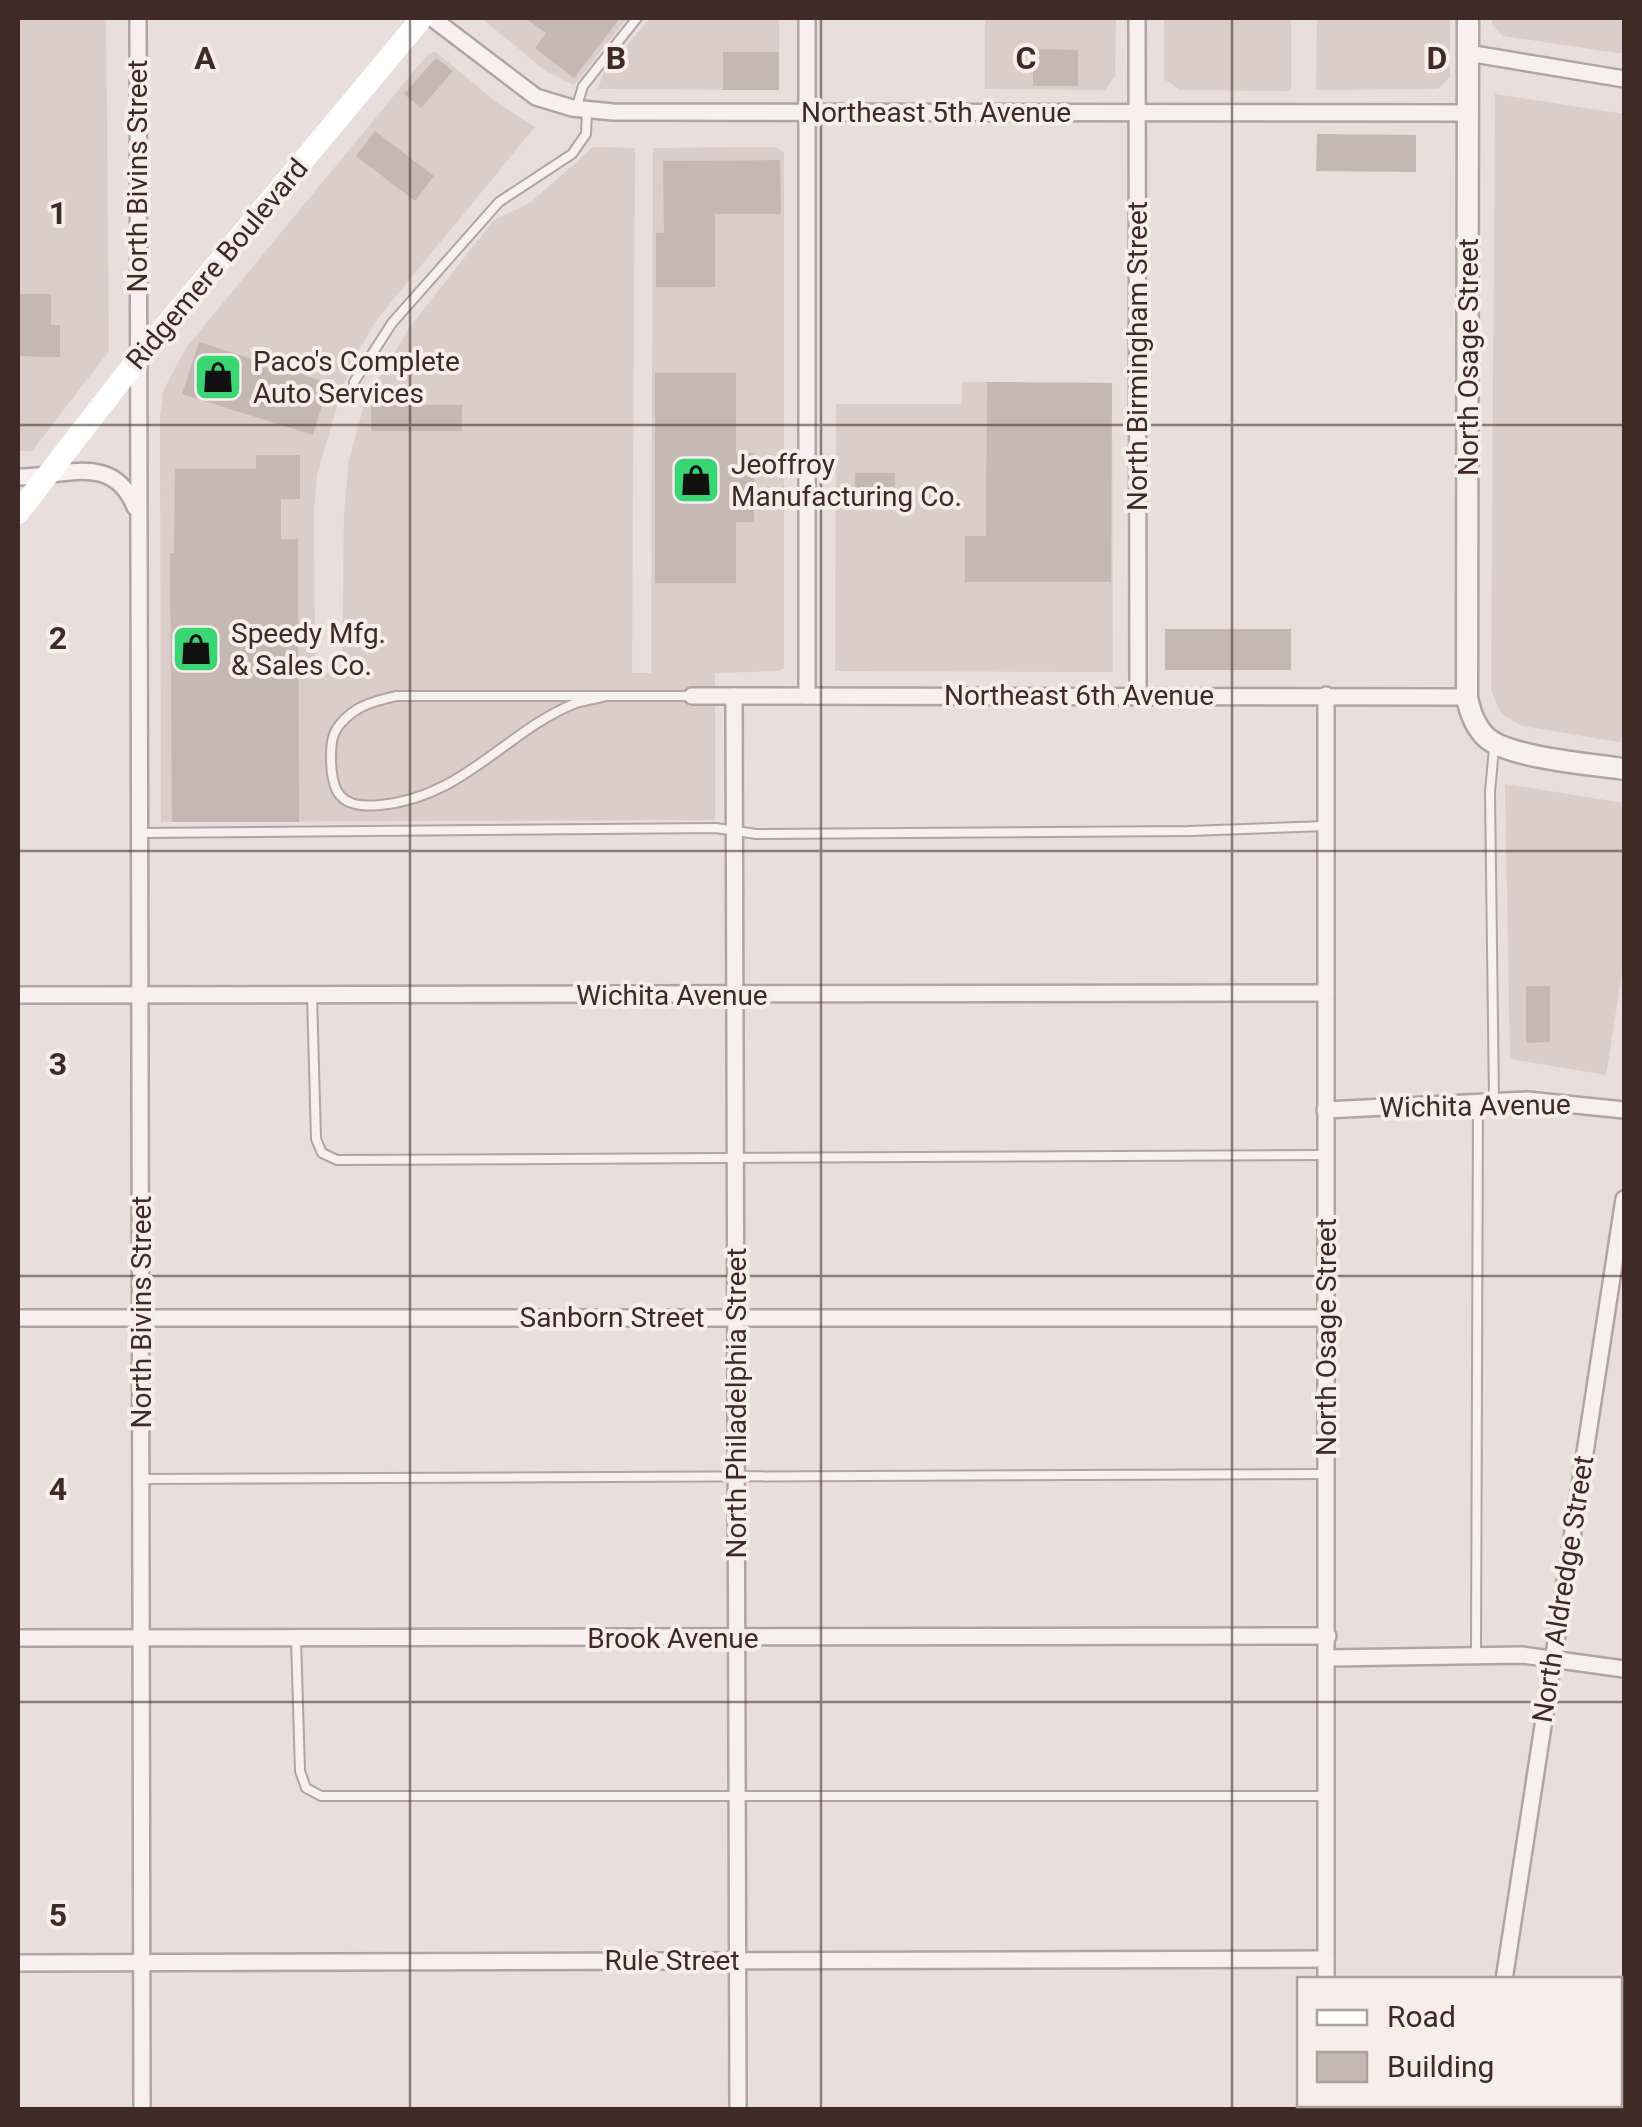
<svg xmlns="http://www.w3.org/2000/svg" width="1642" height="2127" font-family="Roboto,sans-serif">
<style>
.built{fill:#dacdcb}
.building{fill:#c5b7b4}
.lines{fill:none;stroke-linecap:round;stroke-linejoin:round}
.service-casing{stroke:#b2a4a2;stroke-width:12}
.minor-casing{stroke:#b2a4a2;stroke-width:20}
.tertiary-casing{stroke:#b2a4a2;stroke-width:25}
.service{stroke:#f6f1f0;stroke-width:8}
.minor{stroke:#f6f1f0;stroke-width:15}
.tertiary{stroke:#f6f1f0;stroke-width:20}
.secondary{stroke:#fff;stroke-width:22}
.grid{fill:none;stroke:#3f2a26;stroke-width:2.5;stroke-opacity:0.55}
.labels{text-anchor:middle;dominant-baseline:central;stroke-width:8;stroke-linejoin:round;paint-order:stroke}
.street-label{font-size:28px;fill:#3f2a26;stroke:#f6eded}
.poi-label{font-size:28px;fill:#3f2a26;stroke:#f6eded;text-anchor:start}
.grid-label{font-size:32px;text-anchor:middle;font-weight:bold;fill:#3f2a26;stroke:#f6eded;stroke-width:8;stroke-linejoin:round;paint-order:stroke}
</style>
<rect width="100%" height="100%" fill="#e8dedd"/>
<g class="built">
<path d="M18,18H106L109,351L32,451H18Z"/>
<path d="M481,18H627L574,85L547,72Z"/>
<path d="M650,18H779V90L598,89L603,74Z"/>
<path d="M985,18H1116L1115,76L1105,90L985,89Z"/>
<path d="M1164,18H1291V91L1180,90L1164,79Z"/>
<path d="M1317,18H1450V77L1438,89L1316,90Z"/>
<path d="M1492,18H1624V54L1503,36L1492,25Z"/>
<path d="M436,52L496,102L535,127L378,318L358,351L343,385L317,475L314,511L315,673H342L344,513L349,460L365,401L409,328L494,220L530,203L593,147L635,148L632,673H651L653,148L776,147L784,153V668L779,671L715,673V820L161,822L160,417L163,391L186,348L429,53Z"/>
<path d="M1495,94L1624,114V743L1522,726L1501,714L1491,690Z"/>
<path d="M962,382L1112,383L1113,672L835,671L836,404H962Z"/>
<path d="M1505,784L1624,803V960L1606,1075L1510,1059Z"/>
</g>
<g class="building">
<path d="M525,18H620L574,78L535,48L546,33Z"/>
<path d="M1033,49L1078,50V86H1033Z"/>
<rect x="723" y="52" width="56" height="38"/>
<path d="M436,58L453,71L421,108L404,94Z"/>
<path d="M375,131L434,176L415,201L356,156Z"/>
<path d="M1317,134L1416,135V172L1316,171Z"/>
<path d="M780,160L781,214H715V287H656V233H664L663,161Z"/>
<path d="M18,294H51V325H60V357L18,356Z"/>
<path d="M199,342L329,383L313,435L182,394Z"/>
<path d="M655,373H736V453H754V522H736V583H655Z"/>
<path d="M987,382L1112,383L1111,582H965V536H986Z"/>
<rect x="371" y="405" width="91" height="26"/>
<path d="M256,455H300V499H281V539H298L299,822H172L170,553H174L175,469H256Z"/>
<rect x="855" y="473" width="40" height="28"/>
<rect x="1165" y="629" width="126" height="41"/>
<path d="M1526,986H1550V1042L1526,1043Z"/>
</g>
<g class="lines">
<g class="service-casing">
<g id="service">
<path d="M576,109L583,86L637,18"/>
<path d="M354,382L392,323L499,202L572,154L586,134L587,110"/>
<path d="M606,696C597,699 586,700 576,703C507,730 463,798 380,805C341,809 331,794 331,757C331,744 332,732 342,722C357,705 375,701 396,696H692"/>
<path d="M1494,748L1490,792L1494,1100"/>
<path d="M141,833L716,828L756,834L1189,831L1326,826"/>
<path d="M312,995L316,1139L322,1153L337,1160L1326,1155"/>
<path d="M141,1479L1326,1474"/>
<path d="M296,1639L300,1771L306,1788L321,1796H1328"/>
<path d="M1476,1655L1478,1101"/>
</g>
</g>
<g class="minor-casing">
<g id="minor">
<path d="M138,18L142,2110"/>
<path d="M432,18L536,97L572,108L613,112L1468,113"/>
<path d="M1137,18L1138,694"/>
<path d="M1468,53L1624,79"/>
<path d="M18,477C64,477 113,452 135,507"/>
<path d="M692,696L1467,697"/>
<path d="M734,696L738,2110"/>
<path d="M807,696V18"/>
<path d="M18,995L1326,993"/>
<path d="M1325,1110L1527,1100L1624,1110"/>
<path d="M18,1318H1326"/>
<path d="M18,1638L1328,1636"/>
<path d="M1328,1658L1522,1655L1624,1669"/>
<path d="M18,1963L1326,1959"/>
<path d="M1326,1980V695"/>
<path d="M1504,1980L1624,1199"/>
<path d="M1328,2104V2110"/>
<path d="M1500,2104V2110"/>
</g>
</g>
<g class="tertiary-casing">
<path id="tertiary" d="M1468,18L1467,697C1470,713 1475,727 1487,738C1510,758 1592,764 1624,769"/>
</g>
<use href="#service" class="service"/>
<use href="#minor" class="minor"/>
<use href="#tertiary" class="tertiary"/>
<path class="secondary" d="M18,513L137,360L422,18"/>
</g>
<path class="grid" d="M410,18V2110M821,18V2110M1232,18V2110M18,425H1624M18,851H1624M18,1276H1624M18,1702H1624"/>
<defs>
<g id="shop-square" transform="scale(2.5)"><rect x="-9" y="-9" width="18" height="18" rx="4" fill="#39d673" stroke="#f6eded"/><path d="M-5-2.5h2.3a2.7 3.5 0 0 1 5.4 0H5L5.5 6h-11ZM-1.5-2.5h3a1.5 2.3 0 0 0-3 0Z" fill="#111"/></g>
</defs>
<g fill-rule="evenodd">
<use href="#shop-square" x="218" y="377"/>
<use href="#shop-square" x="696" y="480"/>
<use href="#shop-square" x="196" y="649"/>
</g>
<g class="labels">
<g class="street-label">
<text x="936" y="112">Northeast 5th Avenue</text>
<text transform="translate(137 176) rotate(-90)">North Bivins Street</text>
<text transform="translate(217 264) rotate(-50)">Ridgemere Boulevard</text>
<text transform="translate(1137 356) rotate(-90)">North Birmingham Street</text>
<text transform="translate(1468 357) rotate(-90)">North Osage Street</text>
<text x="1079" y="695">Northeast 6th Avenue</text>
<text x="672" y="995">Wichita Avenue</text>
<text transform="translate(1475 1106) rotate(-1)">Wichita Avenue</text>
<text transform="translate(141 1312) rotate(-90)">North Bivins Street</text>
<text x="612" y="1317">Sanborn Street</text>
<text transform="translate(1326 1337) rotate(-90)">North Osage Street</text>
<text transform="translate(736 1403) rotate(-90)">North Philadelphia Street</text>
<text transform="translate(1563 1589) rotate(-81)">North Aldredge Street</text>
<text x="673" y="1638">Brook Avenue</text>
<text x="672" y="1960">Rule Street</text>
</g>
<g class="poi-label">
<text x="253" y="361">Paco's Complete<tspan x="253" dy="32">Auto Services</tspan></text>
<text x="731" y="464">Jeoffroy<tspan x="731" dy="32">Manufacturing Co.</tspan></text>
<text x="231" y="633">Speedy Mfg.<tspan x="231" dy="32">&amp; Sales Co.</tspan></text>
</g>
</g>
<g class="grid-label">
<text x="205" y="69">A</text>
<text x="616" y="69">B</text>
<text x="1026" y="69">C</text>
<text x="1437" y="69">D</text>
<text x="58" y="224">1</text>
<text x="58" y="649">2</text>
<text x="58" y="1075">3</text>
<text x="58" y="1500">4</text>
<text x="58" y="1926">5</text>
</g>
<rect width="1642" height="2127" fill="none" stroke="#3f2a26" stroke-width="40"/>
<rect x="1297" y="1977" width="325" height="130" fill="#f6eded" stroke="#ad9f9d" stroke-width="2.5"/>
<rect x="1317" y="2010" width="50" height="15" fill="#ffffff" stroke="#ad9f9d" stroke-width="2.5"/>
<text x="1387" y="2027" font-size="30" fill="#3f2a26">Road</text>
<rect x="1317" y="2052" width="50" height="30" fill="#c5b7b4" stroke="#ad9f9d" stroke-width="2.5"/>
<text x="1387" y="2077" font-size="30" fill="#3f2a26">Building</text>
</svg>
